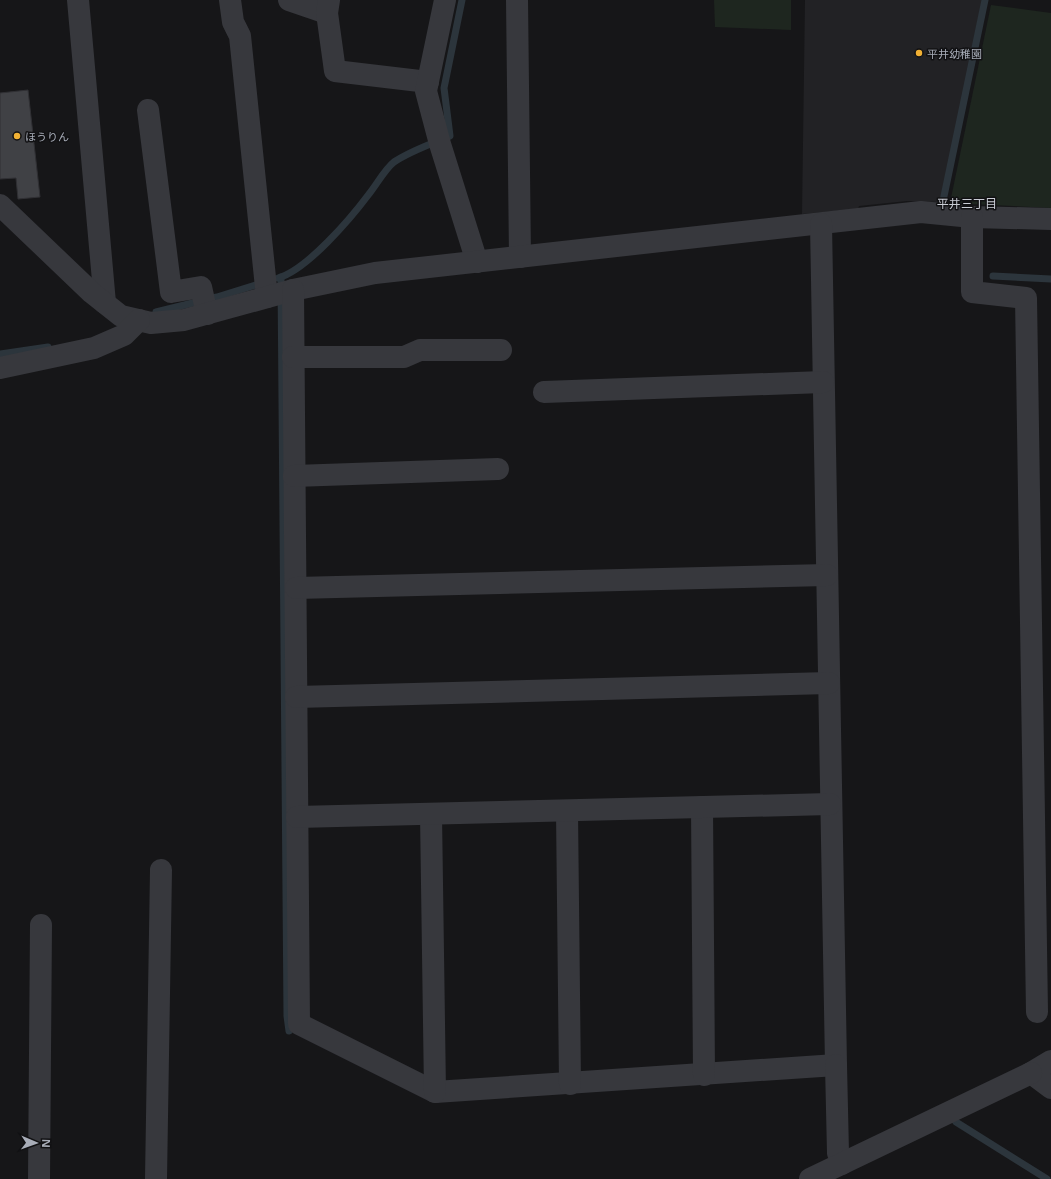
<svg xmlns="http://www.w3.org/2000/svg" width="1051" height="1179" font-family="'Open Sans','Noto Sans JP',sans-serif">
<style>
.built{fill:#222225}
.green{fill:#1e261f}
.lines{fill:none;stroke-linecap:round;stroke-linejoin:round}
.stream{stroke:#2c353c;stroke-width:7}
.building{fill:#404145;stroke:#303034}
.minor{stroke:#37383d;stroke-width:22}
.poi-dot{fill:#f2b134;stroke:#111113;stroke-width:1.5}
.labels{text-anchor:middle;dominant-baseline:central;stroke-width:3;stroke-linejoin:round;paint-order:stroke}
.poi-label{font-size:11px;fill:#a8adb8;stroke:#111113;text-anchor:start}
.neighbourhood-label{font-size:12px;fill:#c9ccd4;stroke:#111113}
</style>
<rect width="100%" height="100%" fill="#161618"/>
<path class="built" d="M805,0H982L941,202L907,201L859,206L858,209L802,214Z"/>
<g class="green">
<path d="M714,0H791V30L715,27Z"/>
<path d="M991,5L1051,13V208L950,203Z"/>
</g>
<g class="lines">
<g class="stream">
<path d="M943,201L985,0"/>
<path d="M993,276L1051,279"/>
<path d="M281,277L287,1016L289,1031"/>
<path d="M278,278C307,270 351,218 369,194C377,184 385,169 394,162C410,151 431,144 450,136L444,88L462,0"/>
<path d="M156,312L217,297L262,283"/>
<path d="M0,354L48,347"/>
<path d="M951,1116L956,1122L1047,1179"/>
</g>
</g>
<path class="building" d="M28,90L40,197L18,199L16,178L0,179V93Z"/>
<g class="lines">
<g class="minor">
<path d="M78,0L105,303"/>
<path d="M230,0L233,22L240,36L267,297"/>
<path d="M289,0L327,13"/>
<path d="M329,0L327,13L335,71L428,82"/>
<path d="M445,0L426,91L440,144L477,262"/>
<path d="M517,0L520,257"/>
<path d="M148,110L171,292L201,287L207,314"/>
<path d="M0,205L92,293L121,316L151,323L184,320L293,290L375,273L921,212L972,217L1051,219"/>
<path d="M972,217V292L1026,298L1037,1012"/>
<path d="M293,290L299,1024L435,1092L836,1065L821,224"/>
<path d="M293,357H404L420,350H501"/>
<path d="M0,368L94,348L124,335L139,320"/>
<path d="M544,392L823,382"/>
<path d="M294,476L498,469"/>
<path d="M296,588L827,575"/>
<path d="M296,697L829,683"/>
<path d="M702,807L704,1075"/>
<path d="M567,811L570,1084"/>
<path d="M431,814L435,1092"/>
<path d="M297,817L830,804"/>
<path d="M1051,1061L1031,1073L1051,1088"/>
<path d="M836,1065L838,1153L842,1164"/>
<path d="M39,1179L41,925"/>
<path d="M156,1179L161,870"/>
<path d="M810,1179L1031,1073"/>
</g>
</g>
<g class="poi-dot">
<circle cx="919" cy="53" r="4"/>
<circle cx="17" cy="136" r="4"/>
</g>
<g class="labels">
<g class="poi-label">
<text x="927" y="53">平井幼稚園</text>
<text x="25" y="136">ほうりん</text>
</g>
<g class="neighbourhood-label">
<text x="967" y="203">平井三丁目</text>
</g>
</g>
<g transform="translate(36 1143) rotate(92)" stroke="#111113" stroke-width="3" paint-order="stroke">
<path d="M0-3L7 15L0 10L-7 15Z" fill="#a8adb8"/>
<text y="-6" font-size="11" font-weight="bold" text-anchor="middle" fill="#a8adb8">N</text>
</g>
</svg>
